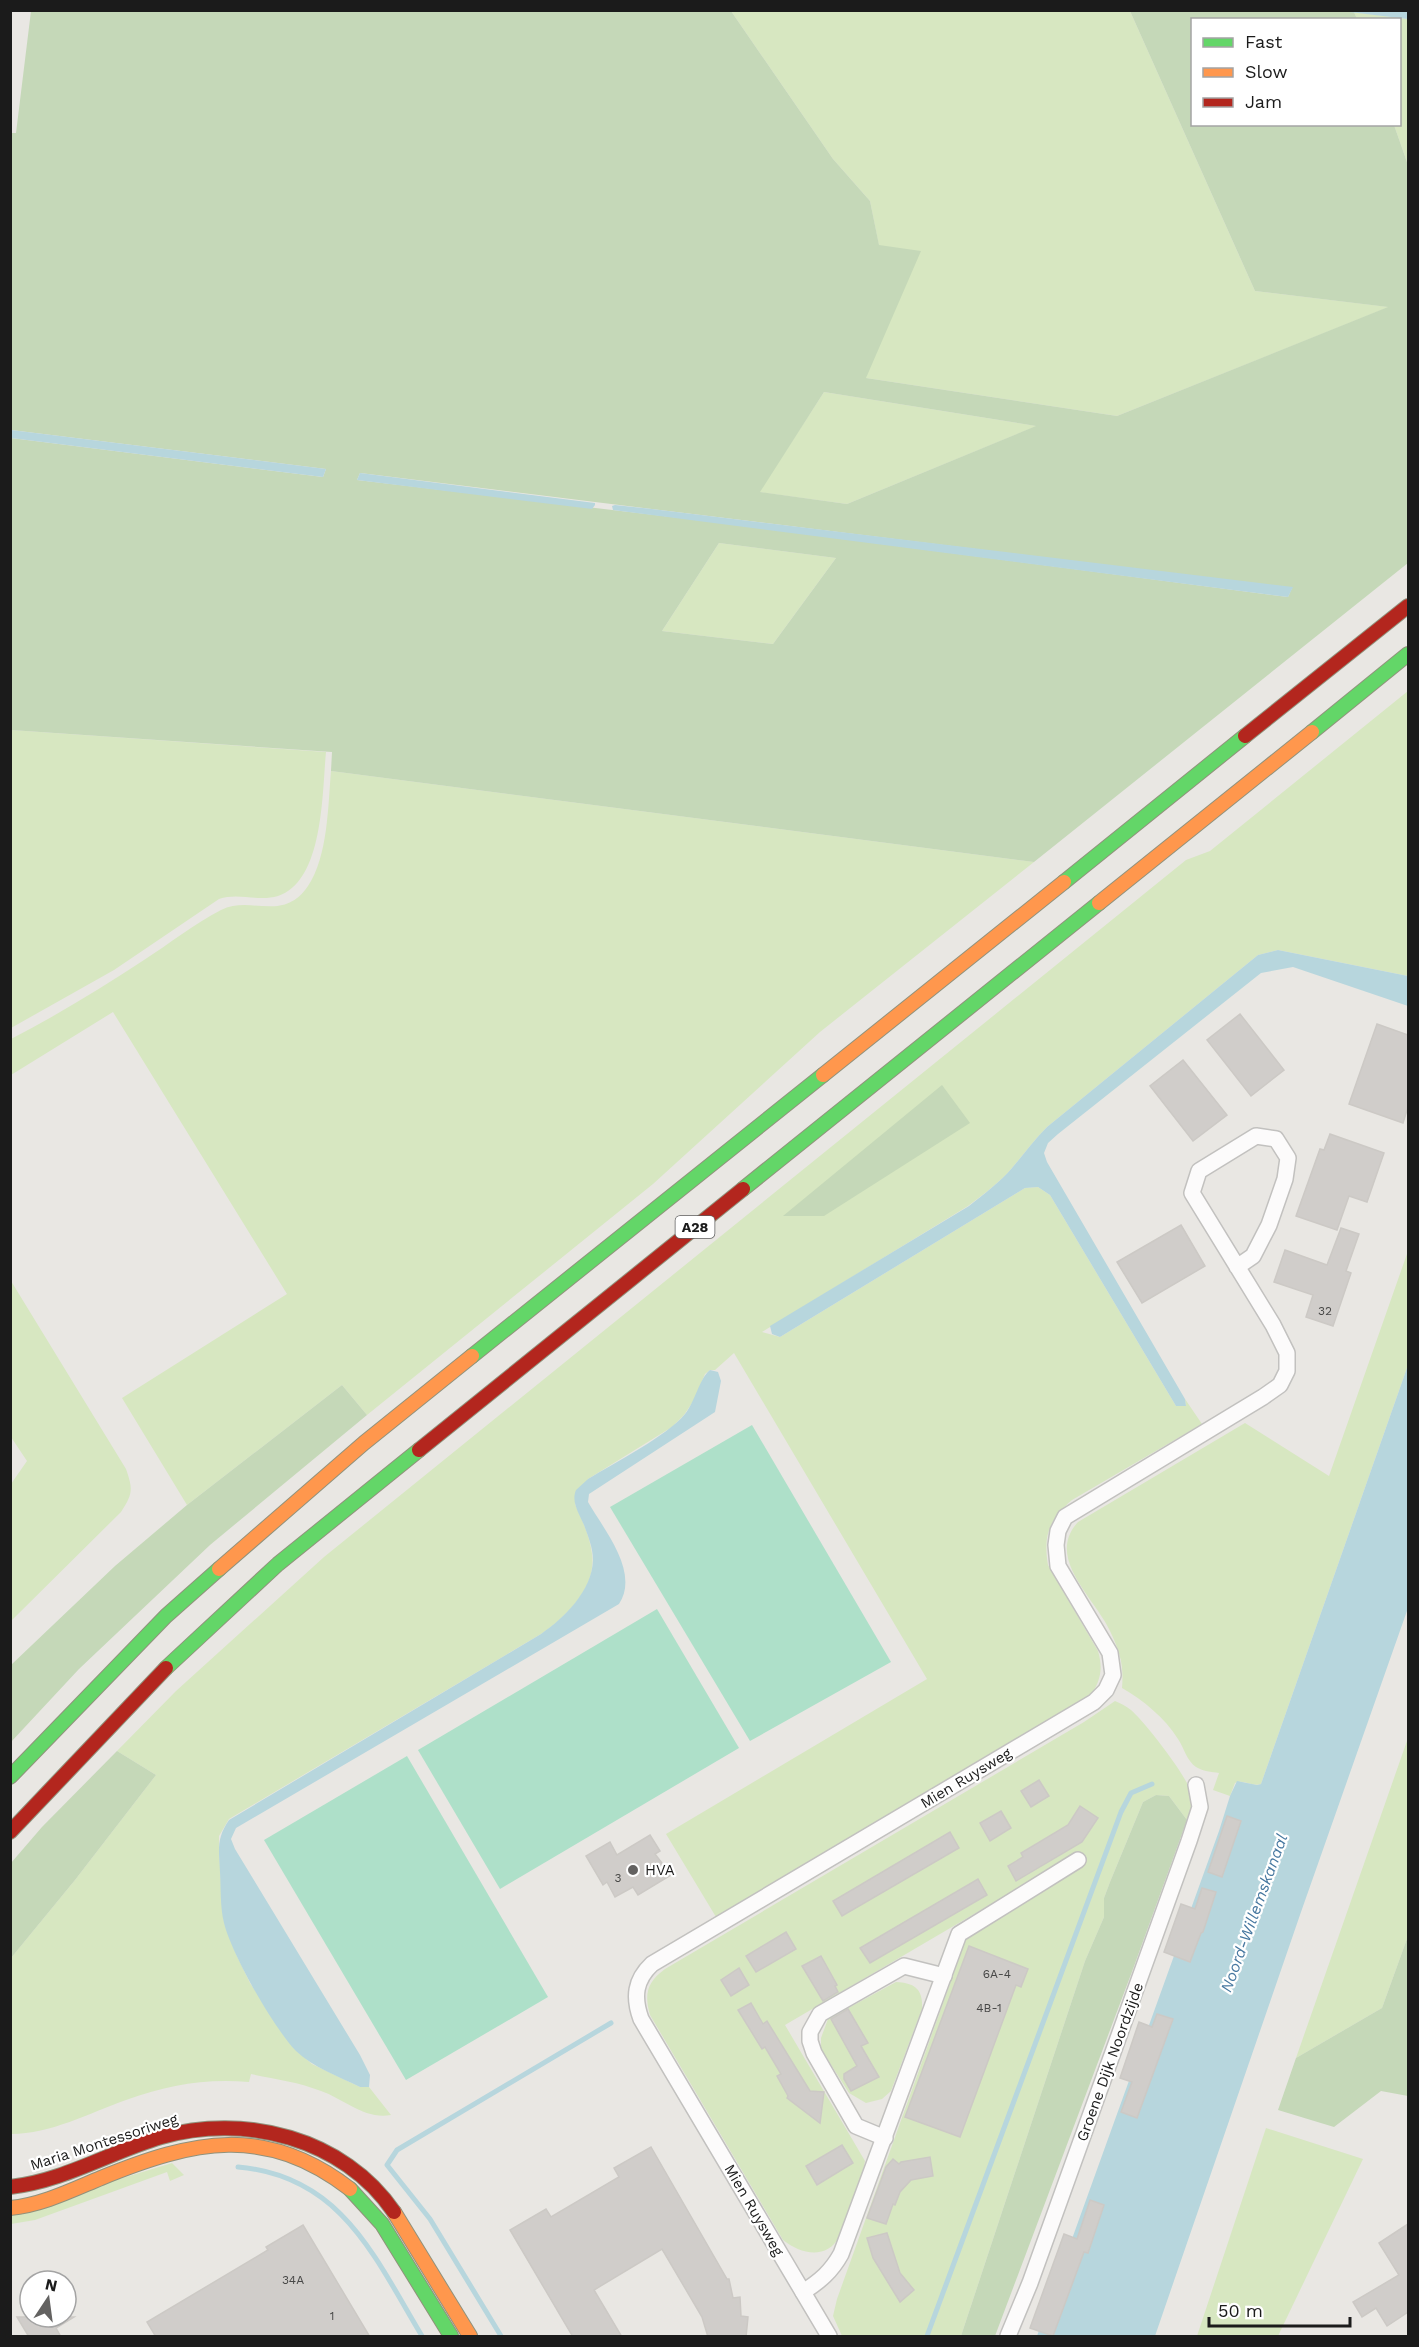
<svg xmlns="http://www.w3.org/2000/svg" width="1419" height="2347" font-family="'Work Sans',sans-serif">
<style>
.grass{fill:#d7e7c1}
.forest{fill:#c5d8b8;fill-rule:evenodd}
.pitch{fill:#aee0c9}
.water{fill:#b7d6dd}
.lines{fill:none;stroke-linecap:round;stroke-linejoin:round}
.stream{stroke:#b7d6dd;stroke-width:5}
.building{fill:#d0cdca;stroke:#ccc9c5;stroke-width:1.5}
.street-casing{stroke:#c2c1bf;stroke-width:18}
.fast-casing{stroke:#91927c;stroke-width:16}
.slow-casing{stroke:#91927c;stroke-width:16}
.jam-casing{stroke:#91927c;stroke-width:16}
.street{stroke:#fcfbfb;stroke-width:15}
.fast{stroke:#63d668;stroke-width:14}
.slow{stroke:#ff974d;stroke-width:14}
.jam{stroke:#b3261e;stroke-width:14}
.poi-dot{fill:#636261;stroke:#fff;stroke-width:2}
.labels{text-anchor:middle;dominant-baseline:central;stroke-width:4.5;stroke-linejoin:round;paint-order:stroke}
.number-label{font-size:12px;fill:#484847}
.shield{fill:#fff;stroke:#5f5f5f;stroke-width:1.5}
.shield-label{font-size:14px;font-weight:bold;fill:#1b1b1b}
.street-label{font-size:15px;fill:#1b1b1b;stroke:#fff}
.poi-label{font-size:15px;fill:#1b1b1b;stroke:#fff;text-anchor:start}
.water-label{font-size:16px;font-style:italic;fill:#4778a0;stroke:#fff}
</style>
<rect width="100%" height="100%" fill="#e9e7e3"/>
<g class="grass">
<path d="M731,11H1130L1255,291L1389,307L1117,416L866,378L879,246L870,201L833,159Z"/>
<path d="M1354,12L1408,19V165L1394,125L1400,124V20L1357,19Z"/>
<path d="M824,392L1037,426L847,504L759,492Z"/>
<path d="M719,543L836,558L773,644L662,631Z"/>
<path d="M1408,691V976L1278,950L1258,955L1047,1127C1034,1140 1024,1154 1012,1168C1000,1182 984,1194 968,1206L762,1332L780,1337L1025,1188L1038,1187L1050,1195L1176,1406H1186L1185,1399L1202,1424L1072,1500C1049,1520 1043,1535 1048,1565L1098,1651C1103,1668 1101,1680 1091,1695L716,1917L666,1834L927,1679L734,1353L715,1370H710L705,1374L694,1400L684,1415L672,1427L588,1479L575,1504C582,1520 590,1536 592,1554C597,1587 566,1617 541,1634L229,1819L219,1836V1852L224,1922L236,1954L250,1983L295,2049L312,2064L360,2087H369L391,2115C365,2120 344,2099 321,2091C299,2082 274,2079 251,2074L249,2082C206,2078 167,2085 126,2100C89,2113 51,2134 11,2134V1958L75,1880L156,1775L117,1751L176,1691L324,1557L1186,860L1210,851Z"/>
<path d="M11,730L326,752C322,792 324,881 278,896C258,902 238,892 219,899L114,970L11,1028Z"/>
<path d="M331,771L1034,862L820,1032L653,1184L367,1415L342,1385L187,1505L122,1398L287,1294L113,1012L11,1075V1039C56,1016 101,988 144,960C169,944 194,924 221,910C251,895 283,923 308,886C328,856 328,806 331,771Z"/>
<path d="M1408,1251V1365L1261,1784C1252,1787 1244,1779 1235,1783L1230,1796L1213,1790L1219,1773C1212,1772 1202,1771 1196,1767C1187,1761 1184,1748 1178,1739C1165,1718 1143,1700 1122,1688C1124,1665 1120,1652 1110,1631C1094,1597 1045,1558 1078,1522L1245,1423L1329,1476Z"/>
<path d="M11,1281L126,1469C133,1489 133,1494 121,1512L11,1621V1484L27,1461L11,1437Z"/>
<path d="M1115,1701C1120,1703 1126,1706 1131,1710C1144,1721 1188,1777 1191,1793C1194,1802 1190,1811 1187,1820L1169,1796L1156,1795L1143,1802L1110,1882L1104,1898V1917L1085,1961L961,2336H842L833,2316L837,2299L966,1939L1084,1866L1078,1853L785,2025L865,2161C862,2178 855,2194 849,2210C846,2219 843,2228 839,2237C827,2260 800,2254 783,2240L650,2015C644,1994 647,1982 665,1969L1084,1722Z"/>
<path d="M1408,1738V1936L1382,2008L1296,2058Z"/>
<path d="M896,1982C915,1983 923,1989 922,2009L891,2091L882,2099L866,2103L849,2093L821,2049V2038L828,2019Z"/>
<path d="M1266,2128L1363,2159L1278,2336H1197Z"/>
<path d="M172,2163L184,2175L170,2181L167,2172L35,2220L11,2224V2212Z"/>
</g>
<g class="forest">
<path d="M1341,10L1354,12L1357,19L1192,20V124L1394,125L1408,165V563L1034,862L331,771L332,752L11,730V438L323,477L326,469L11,430L10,133H16L31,11H731L833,159L870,201L879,245L921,251L866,378L1117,416L1388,307L1255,291L1130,11ZM824,392L1036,426L847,504L760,492ZM360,473L1292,588L1288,597L706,521L357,480ZM719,543L836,558L773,644L662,631Z"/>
<path d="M942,1085L970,1123L824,1216H783Z"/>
<path d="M342,1385L367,1415L210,1545L79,1669L11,1742V1665L115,1566L187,1505Z"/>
<path d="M117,1751L156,1775L75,1880L11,1958V1863L42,1827Z"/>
<path d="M1156,1795L1169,1796L1187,1820L1133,1969L995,2336H961L1085,1961L1104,1917V1898L1110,1882L1143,1802Z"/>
<path d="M1408,1936V2096L1381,2091L1334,2127L1278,2110L1296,2058L1382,2008Z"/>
</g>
<g class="pitch">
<path d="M752,1425L891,1662L750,1741L610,1507Z"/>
<path d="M657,1609L739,1748L500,1889L418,1750Z"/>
<path d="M407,1756L548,1997L406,2080L264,1840Z"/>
</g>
<g class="water">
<path d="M1341,11H1408V19Z"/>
<path d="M11,430L326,469L323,477L11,438Z"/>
<path d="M360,473L595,503V505L592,509L357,480Z"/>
<path d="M615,505L652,509L1293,587L1288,597L613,510L612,506Z"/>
<path d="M1278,950L1408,976V1006L1293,967L1261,973L1058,1134L1048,1143L1044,1153L1047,1162L1185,1399L1186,1406H1176L1050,1195L1038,1187L1025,1188L780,1337L772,1334L770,1326L969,1206C984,1194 1000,1182 1012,1168C1024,1154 1034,1140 1047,1127L1258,955Z"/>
<path d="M1408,1365V1608L1301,1912L1155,2336H1037L1219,1831L1230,1796L1237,1781L1257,1785L1261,1784Z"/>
<path d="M710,1370L718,1372L721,1381L715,1412L589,1494L588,1502C604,1530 640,1572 619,1604L236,1828L231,1839L235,1849L360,2055L370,2075L369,2087H360C338,2076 314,2068 296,2051C273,2027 232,1955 224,1923C220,1907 221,1888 220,1872C219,1850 216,1839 229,1820L541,1634C564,1618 592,1591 593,1560C593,1548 588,1536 584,1525C579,1513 571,1502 576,1490L588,1479C614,1463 667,1436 685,1414C695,1402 699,1379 710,1370Z"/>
</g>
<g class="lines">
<g class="stream">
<path d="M238,2167C342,2176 375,2258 422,2336"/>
<path d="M501,2336L430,2219L387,2165L397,2150L611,2023"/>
<path d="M927,2336L1121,1812L1131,1793L1152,1784"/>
</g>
</g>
<g class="building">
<path d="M1240,1014L1284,1070L1251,1096L1207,1040Z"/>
<path d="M1377,1024L1408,1035V1107L1403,1123L1349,1104Z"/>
<path d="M1183,1060L1227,1115L1193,1141L1150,1086Z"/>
<path d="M1330,1134L1384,1153L1367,1202L1349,1196L1337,1230L1296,1216L1320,1149L1324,1150Z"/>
<path d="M1181,1225L1205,1266L1142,1303L1117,1262Z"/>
<path d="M1341,1228L1359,1234L1346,1271L1351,1273L1333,1326L1306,1317L1313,1295L1274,1282L1285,1250L1327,1265Z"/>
<path d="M1039,1780L1049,1796L1031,1807L1021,1791Z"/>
<path d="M1080,1806L1098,1818L1082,1842L1016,1881L1008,1866L1023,1857L1021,1853L1068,1825Z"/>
<path d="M1001,1811L1011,1828L990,1841L980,1823Z"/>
<path d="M1227,1816L1241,1821L1222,1877L1208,1872Z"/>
<path d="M950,1832L959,1848L842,1916L833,1901Z"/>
<path d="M650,1835L660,1851L655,1854L671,1875L638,1895L633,1887L615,1897L607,1882L603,1885L586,1856L610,1842L617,1855Z"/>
<path d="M978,1879L987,1895L870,1963L860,1948Z"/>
<path d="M1202,1888L1216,1892L1203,1932L1201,1933L1190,1962L1164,1952L1181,1904L1195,1909Z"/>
<path d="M786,1932L796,1949L756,1972L746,1956Z"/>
<path d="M969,1946L1028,1969L1021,1987L1016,1985L960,2137L905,2117Z"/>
<path d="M821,1956L837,1985L835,1986L838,1992L823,2001L802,1966Z"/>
<path d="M739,1968L749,1985L731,1996L721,1980Z"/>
<path d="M751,2003L763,2024L767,2021L810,2091L824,2092L820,2123L787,2098L788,2096L777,2076L781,2074L765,2047L762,2049L738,2010Z"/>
<path d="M848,2009L868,2043L861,2046L879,2077L851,2091L844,2079V2074L857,2066L831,2019Z"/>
<path d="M1157,2014L1173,2019L1137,2118L1121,2112L1132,2082L1120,2078L1139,2022L1152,2027Z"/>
<path d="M842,2145L853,2163L817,2185L806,2166Z"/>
<path d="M651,2147L727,2279H729L733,2298L740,2297L741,2316L748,2317L746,2337H708L702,2317L662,2249L594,2290L622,2337H573L510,2230L546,2209L551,2217L619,2177L614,2168Z"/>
<path d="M930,2157L933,2176L911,2180L900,2192L895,2205L893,2204L886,2224L867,2218L886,2167L893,2159L899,2164L901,2162Z"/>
<path d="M1090,2200L1104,2205L1088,2253L1084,2252L1053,2336L1030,2328L1064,2234L1077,2239Z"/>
<path d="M1408,2224V2312L1387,2326L1376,2308L1362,2317L1353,2302L1399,2275L1379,2243Z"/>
<path d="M303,2225L370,2337H156L147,2322L268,2250L266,2247Z"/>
<path d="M887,2233L900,2273L914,2290L900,2302L873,2258L867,2238Z"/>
<path d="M17,2317H74L56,2328L61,2337H29Z"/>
</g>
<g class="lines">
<g class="street-casing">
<g id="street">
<path d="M885,2138L856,2126L814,2053L810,2041V2032L820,2014L904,1966L944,1976"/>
<path d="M803,2292C820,2281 831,2272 841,2254L959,1934L1078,1860"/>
<path d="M829,2336L641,2019C633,1997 635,1980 652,1964L1094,1702L1106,1690L1113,1675L1110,1653L1058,1566L1056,1545L1058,1531L1065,1517L1263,1397L1280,1385L1287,1371V1353L1273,1325L1192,1193L1199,1171L1256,1136L1276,1139L1288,1158L1285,1179L1269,1225L1253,1256L1237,1267"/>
<path d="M1008,2336L1030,2283L1189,1841L1200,1807L1196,1785"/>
</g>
</g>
<g class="fast-casing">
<g id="fast">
<path d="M1312,732L1408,654"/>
<path d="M1064,882L1245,736"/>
<path d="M743,1189L1099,903"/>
<path d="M472,1356L823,1075"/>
<path d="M166,1668L278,1564L419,1450"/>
<path d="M10,1777L166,1616L219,1569"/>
<path d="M350,2189L382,2224L451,2336"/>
</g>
</g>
<g class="slow-casing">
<g id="slow">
<path d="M1099,903L1312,732"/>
<path d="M823,1075L1064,882"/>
<path d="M219,1569L364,1443L472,1356"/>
<path d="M10,2208C42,2205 72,2190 101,2178C194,2140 265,2124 350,2189"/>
<path d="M394,2212L470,2336"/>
</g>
</g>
<g class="jam-casing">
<g id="jam">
<path d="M1245,736L1408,606"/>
<path d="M419,1450L743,1189"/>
<path d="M10,1832L166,1668"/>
<path d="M10,2187C64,2181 110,2152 161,2137C244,2113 344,2138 394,2212"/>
</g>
</g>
<use href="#street" class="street"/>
<use href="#fast" class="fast"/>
<use href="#slow" class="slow"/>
<use href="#jam" class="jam"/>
</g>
<circle class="poi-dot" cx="633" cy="1870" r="6"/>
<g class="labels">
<g class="number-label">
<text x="1325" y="1311">32</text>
<text x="618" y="1878">3</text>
<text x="997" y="1974">6A-4</text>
<text x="989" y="2008">4B-1</text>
<text x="293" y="2280">34A</text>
<text x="332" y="2316">1</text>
</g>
<rect class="shield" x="675.5" y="1216" width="39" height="22" rx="4.5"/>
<g class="shield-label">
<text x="695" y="1227">A28</text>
</g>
<g class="street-label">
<text transform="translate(966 1778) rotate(-31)">Mien Ruysweg</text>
<text transform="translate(1110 2062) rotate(-70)">Groene Dijk Noordzijde</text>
<text transform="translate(104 2142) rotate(-18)">Maria Montessoriweg</text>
<text transform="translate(754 2210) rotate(60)">Mien Ruysweg</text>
</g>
<g class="poi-label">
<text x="645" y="1870">HVA</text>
</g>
<g class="water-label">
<text transform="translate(1254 1913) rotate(-70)">Noord-Willemskanaal</text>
</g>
</g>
<rect width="1419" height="2347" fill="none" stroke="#1b1b1b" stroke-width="24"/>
<rect x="1191" y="18" width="210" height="108" fill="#ffffff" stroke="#a4a4a4" stroke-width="1.5"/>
<rect x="1203" y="38" width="30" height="9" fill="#63d668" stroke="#a4a4a4" stroke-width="1.5"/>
<text x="1245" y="48" font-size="18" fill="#1b1b1b">Fast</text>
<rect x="1203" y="68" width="30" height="9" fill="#ff974d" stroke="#a4a4a4" stroke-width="1.5"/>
<text x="1245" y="78" font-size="18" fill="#1b1b1b">Slow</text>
<rect x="1203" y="98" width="30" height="9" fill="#b3261e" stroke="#a4a4a4" stroke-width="1.5"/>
<text x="1245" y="108" font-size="18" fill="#1b1b1b">Jam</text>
<g transform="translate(48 2299) rotate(13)"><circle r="28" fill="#ffffff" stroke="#a4a4a4" stroke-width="1.5"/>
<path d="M0-4.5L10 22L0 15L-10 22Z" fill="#636261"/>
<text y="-9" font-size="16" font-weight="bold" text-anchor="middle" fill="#1b1b1b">N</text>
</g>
<path d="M1209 2317v9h141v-9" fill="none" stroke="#1b1b1b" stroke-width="3"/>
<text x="1218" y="2317" font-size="18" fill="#1b1b1b" stroke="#ffffff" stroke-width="4.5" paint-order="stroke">50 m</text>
</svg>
